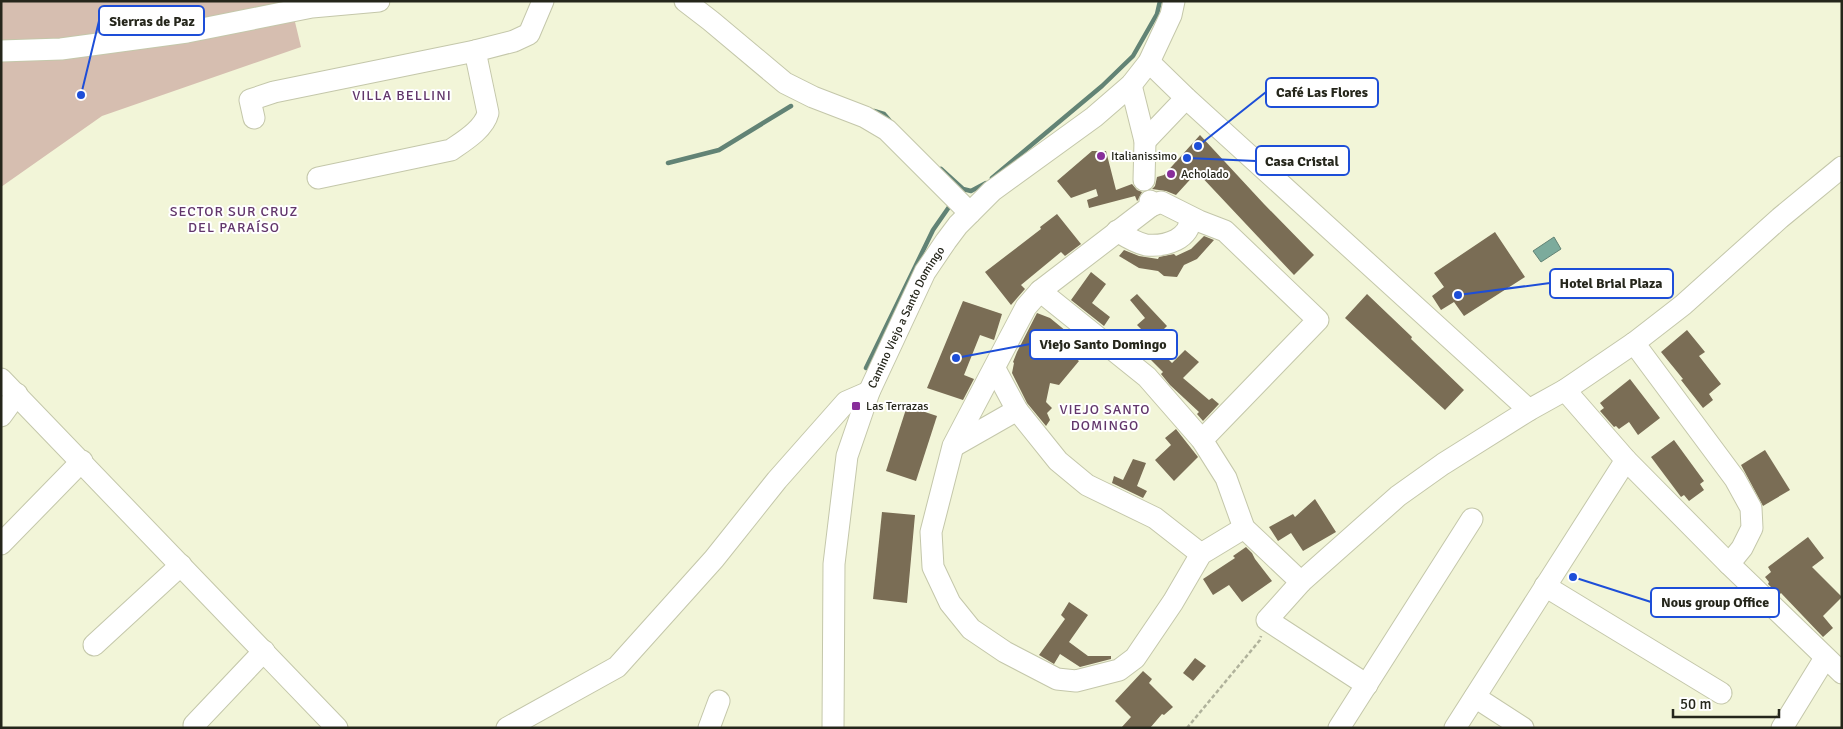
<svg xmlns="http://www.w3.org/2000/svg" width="1843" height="729" font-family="Signika,sans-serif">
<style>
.green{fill:#d6beb0}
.water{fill:#7cab9c;stroke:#628375}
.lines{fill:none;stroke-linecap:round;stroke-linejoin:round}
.stream{stroke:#628375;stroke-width:4.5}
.building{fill:#7a6d55}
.minor-casing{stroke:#c4c7aa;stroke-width:23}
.path{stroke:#b0b29b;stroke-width:2.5;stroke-dasharray:4 2.5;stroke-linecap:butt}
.minor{stroke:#fff;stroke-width:21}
.poi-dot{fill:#882e9a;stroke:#fff;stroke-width:2}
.labels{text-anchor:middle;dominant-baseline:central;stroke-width:4;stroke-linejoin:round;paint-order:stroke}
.poi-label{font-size:12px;fill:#25261b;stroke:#fff;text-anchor:start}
.street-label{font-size:12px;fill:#25261b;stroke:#fff}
.neighbourhood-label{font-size:14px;letter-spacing:1px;fill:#62366b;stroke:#fff}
.leader{fill:none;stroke:#1d4ed8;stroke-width:2}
.callout-dot{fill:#1d4ed8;stroke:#fff;stroke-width:2}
.callout{fill:#fff;stroke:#1d4ed8;stroke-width:2}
.callout-label{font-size:14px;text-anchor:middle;font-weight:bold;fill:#25261b}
</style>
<rect width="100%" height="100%" fill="#f2f5d8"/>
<path class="green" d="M1,1H290L301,47L102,116L1,187Z"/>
<path class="water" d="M1554,237L1561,249L1541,262L1533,251Z"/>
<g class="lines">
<g class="stream">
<path d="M874,111L884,114L890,121"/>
<path d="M668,163L719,150L791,106"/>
<path d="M941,169L963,189L971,191L986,183"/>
<path d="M992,178L1102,86L1133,56L1157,14L1160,1"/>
<path d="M866,368L933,230L949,207"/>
</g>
</g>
<g class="building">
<path d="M1200,135L1264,204L1314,255L1294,275L1197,172L1176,195L1166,191L1152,189L1155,186L1157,177L1164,175Z"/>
<path d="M1092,151H1106L1116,190L1132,184L1137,190L1142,192L1138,200L1137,201L1135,196L1089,208L1087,200L1098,196L1096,189L1071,198L1057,181Z"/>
<path d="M1057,214L1081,244L1065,256L1061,252L1021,285L1025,289L1011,305L985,272L1041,229L1040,227Z"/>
<path d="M1495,232L1525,277L1464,316L1454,302L1441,310L1432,296L1444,287L1434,273Z"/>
<path d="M1204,236L1214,240L1197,259L1184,265L1177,277L1164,276L1158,271L1139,268L1119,256L1124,250L1139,256L1158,259L1159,257L1174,254L1176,256L1191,249Z"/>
<path d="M1091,272L1106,284L1092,303L1110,317L1104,326L1071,300Z"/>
<path d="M1137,294L1167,326L1151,342L1172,363L1185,350L1199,362L1183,378L1209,400L1212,398L1219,404L1203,421L1197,414L1199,412L1170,385L1161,374L1163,372L1142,351L1139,354L1127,340L1141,329L1137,325L1145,318L1130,300Z"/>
<path d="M1367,294L1412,337L1411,339L1464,390L1445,410L1345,318Z"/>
<path d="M963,301L1002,314L994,340L980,335L964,375L974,379L963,400L927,388Z"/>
<path d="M1037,313L1050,318L1077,340L1070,354L1079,361L1059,385L1050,383L1046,402L1052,408L1047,413L1050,420L1046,426L1027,403L1012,373L1014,363L1013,362L1017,352Z"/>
<path d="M1687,330L1705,352L1699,356L1721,384L1709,394L1713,400L1703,408L1681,380L1683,379L1661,352Z"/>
<path d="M1630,379L1660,418L1638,435L1629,422L1619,429L1616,426L1614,427L1600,411L1604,408L1600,403Z"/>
<path d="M907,406L937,416L916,481L886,471Z"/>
<path d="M1176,429L1198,457L1174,481L1155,460L1171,445L1165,438Z"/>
<path d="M1674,440L1704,481L1700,484L1704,490L1689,501L1684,495L1681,497L1651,457Z"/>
<path d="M1765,450L1790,490L1763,506L1741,465Z"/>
<path d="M1133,459L1146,463L1137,486L1147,491L1143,498L1112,483L1114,476L1123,480Z"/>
<path d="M1315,499L1336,532L1303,551L1291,533L1278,541L1269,527L1293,514L1295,517Z"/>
<path d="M882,512L915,515L907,603L873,599Z"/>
<path d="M1808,537L1824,558L1812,567L1842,597L1823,616L1833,628L1823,637L1781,593L1779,595L1768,584L1769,582L1765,577L1771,572L1768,567Z"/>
<path d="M1246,547L1252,553L1255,559L1272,581L1242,602L1229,585L1213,595L1203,579L1235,558L1233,556Z"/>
<path d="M1069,602L1088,615L1069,642L1088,656H1111V659L1080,667L1060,654L1054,664L1039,655L1065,619L1061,615Z"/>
<path d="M1195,658L1206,666L1193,681L1183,673Z"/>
<path d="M1143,671L1152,679L1149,683L1173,707L1164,715L1162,714L1150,728H1121L1131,717L1115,701Z"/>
</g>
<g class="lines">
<g class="minor-casing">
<g id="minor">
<path d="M685,1L711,21L785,83L813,97L865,117L887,130L970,213"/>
<path d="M1,51L61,49L187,32L312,7L379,1"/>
<path d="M1149,62L1186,98L1529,410"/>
<path d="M1131,85L1145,141L1144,180"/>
<path d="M254,118L250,100L274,92L475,51L514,41L529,34L543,1"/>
<path d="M1145,141L1186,98"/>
<path d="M318,178L451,150C464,141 484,129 488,113L475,51"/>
<path d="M1150,201L1151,206L1040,291L1026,307L953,446L931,532L933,567L950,603L971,629L1005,652L1057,679L1076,681L1119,670L1135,658L1173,602L1201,554L1244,528"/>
<path d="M1151,206L1161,202L1199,221L1225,231L1318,320L1202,440"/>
<path d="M1117,231C1125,236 1136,243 1146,245C1165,247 1192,239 1190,217"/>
<path d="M1040,291L1147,377L1202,440L1226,478L1244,528L1301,582"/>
<path d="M1634,343L1735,479L1751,508L1752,528L1742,548L1729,564"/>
<path d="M995,369L1017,410L1058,461L1087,485L1155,518L1201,554"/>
<path d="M1,379L337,728"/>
<path d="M1,416L17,394"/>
<path d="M954,446L1017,410"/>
<path d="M1626,460L1729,564L1842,673"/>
<path d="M1,544L82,461"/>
<path d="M1545,586L1721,693"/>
<path d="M94,645L181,565"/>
<path d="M1367,685L1267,620L1301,582L1398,496L1443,464L1529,410L1565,390L1634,343L1683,305L1780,218L1842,167"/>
<path d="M1475,697L1523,728"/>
<path d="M194,725L264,651"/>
<path d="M507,728L617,667L714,559L777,480L846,402L869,392"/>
<path d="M709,728L719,701"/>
<path id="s1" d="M833,728L834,564L847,456L869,392L925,272L946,241L958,225L992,191L1094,117L1131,85L1149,62L1171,15L1174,1"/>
<path d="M1339,728L1472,519"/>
<path d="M1455,728L1626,460L1565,390"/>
<path d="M1782,728L1825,658"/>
</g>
</g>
<path class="path" d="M1187,728L1260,640L1261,636"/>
<use href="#minor" class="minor"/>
</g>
<g class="poi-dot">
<circle cx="1101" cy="156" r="5"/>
<circle cx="1171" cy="174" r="5"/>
<rect x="851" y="401" width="10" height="10" rx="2.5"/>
</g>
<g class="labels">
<g class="poi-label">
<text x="1111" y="156">Italianissimo</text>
<text x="1181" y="174">Acholado</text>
<text x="866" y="406">Las Terrazas</text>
</g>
<g class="street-label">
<text stroke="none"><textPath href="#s1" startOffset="424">Camino Viejo a Santo Domingo</textPath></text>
</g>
<g class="neighbourhood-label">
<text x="402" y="95">VILLA BELLINI</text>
<text x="234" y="211">SECTOR SUR CRUZ<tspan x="234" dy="16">DEL PARAÍSO</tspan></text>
<text x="1105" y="409">VIEJO SANTO<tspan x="1105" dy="16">DOMINGO</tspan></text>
</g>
</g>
<path class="leader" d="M81 95L99 21M1198 146L1266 92M1187 158L1256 161M1458 295L1550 283M956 358L1030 344M1573 577L1651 602"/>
<g class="callout-dot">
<circle cx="81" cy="95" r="5"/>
<circle cx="1198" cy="146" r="5"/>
<circle cx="1187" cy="158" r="5"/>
<circle cx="1458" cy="295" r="5"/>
<circle cx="956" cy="358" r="5"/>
<circle cx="1573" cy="577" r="5"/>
</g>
<g class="callout">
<rect x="99" y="6" width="105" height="29" rx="5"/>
<rect x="1266" y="78" width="112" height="29" rx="5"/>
<rect x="1256" y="146" width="93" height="29" rx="5"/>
<rect x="1550" y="269" width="123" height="29" rx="5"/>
<rect x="1030" y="330" width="147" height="29" rx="5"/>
<rect x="1651" y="588" width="128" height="29" rx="5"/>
</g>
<g class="callout-label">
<text x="152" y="26">Sierras de Paz</text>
<text x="1322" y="97">Café Las Flores</text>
<text x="1302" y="166">Casa Cristal</text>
<text x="1611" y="288">Hotel Brial Plaza</text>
<text x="1103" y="349">Viejo Santo Domingo</text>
<text x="1715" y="607">Nous group Office</text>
</g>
<rect width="1843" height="729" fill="none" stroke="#25261b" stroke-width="5"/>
<path d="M1673 709v8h106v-8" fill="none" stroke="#25261b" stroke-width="2.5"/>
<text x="1680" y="709" font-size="15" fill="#25261b" stroke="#ffffff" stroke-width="4" paint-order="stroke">50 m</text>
</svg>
